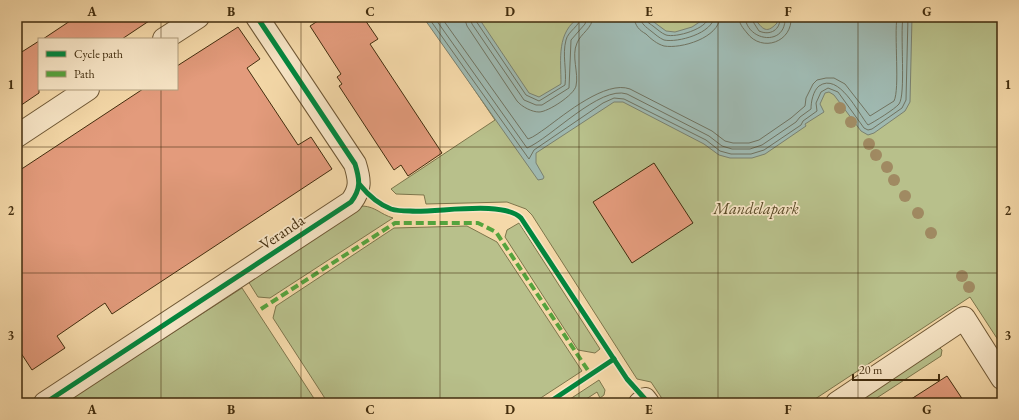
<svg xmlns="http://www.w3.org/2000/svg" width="1019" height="420" font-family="'EB Garamond',serif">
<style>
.green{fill:#b8c08b;stroke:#7d764c}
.water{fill:#9fb9b1;stroke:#7a8170}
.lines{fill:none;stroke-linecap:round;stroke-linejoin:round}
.shore{stroke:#707360;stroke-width:1}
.building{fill:#e39b7c;stroke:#422d0e}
.minor-casing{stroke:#6f5835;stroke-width:24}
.minor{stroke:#f8e6c7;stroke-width:22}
.quiet{stroke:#55a43e;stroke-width:4;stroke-dasharray:8 4;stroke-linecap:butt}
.cycleway-casing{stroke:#f8e6c7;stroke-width:8}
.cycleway{stroke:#00873e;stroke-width:5}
.tree{fill:#a08a62}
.grid{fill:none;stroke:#422d0e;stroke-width:1;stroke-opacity:0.55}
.labels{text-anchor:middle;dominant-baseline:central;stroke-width:3.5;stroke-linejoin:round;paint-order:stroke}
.park-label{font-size:16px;font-style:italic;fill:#5a4a27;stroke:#f8e6c7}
.street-label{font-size:16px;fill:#422d0e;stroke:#f8e6c7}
.neatline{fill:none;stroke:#422d0e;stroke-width:1.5}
.grid-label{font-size:13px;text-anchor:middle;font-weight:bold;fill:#422d0e}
</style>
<rect width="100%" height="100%" fill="#f5d9a9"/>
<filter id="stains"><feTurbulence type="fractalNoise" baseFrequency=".005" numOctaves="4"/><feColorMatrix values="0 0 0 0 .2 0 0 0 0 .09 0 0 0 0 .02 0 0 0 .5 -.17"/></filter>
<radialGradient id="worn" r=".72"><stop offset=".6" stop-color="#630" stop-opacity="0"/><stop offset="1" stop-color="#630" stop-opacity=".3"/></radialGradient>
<g class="green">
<path d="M425,17H1002V346L970,297L809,403H665L651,382L637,379L532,215L526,209L507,202L426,204L424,195L396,194L391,189L495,120Z"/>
<path d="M363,206C376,207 380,214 393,218L270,298L258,297L248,281Z"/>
<path d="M519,223L600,349L595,353L578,350L505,237L507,230Z"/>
<path d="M467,226L497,242L582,371L533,403H328L273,318L276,306L394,228Z"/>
<path d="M242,288L317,403H64Z"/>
<path d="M939,347L942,350L941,356L869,403H853Z"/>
<path d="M599,380L605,390L604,395L600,398L597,392L580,403H564Z"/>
</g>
<path class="water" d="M423,17H478L529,93L539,97L561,84C561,59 556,32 580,17H647L666,31L675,32L692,27L707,17H753C762,27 765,36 777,23L776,17H912L910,102L905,111L874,133L868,135L861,131L834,95L829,92L825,93L820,104L824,112L805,124L806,126L765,154L752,158H730L719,155L704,144L623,102H614L536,153V163L544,177L543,179L538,180Z"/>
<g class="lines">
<g class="shore">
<path d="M428,17L529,159L534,150L603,103L614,98L624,99L706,140L720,151L731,154H751L764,150L801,125L803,121L817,111L816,103L821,92L828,88L838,92L864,128L868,130L872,129L902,108L906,100L908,17"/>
<path d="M434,17L527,148C551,138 600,85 627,94L709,136L722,146L732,149H750L762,145L796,122L800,117L811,109C811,102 813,91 819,86C839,72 858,113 868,125C874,122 895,109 899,104C906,95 900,34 903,17"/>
<path d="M441,17L528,139C534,137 540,132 546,128C565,114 606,80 630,89L712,131L725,141L733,143H749L759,140L791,118L805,106L806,98L813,84L817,80L826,78H834L845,84L870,116L894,101C900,89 894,36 897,17"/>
<path d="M464,17L467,26L517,101C522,107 532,112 539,112C548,112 574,95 576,86C579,73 571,56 577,43C581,33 592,29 593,17"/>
<path d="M470,17L472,24L524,100L536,105H542L569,88L571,40L585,24L587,17"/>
<path d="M475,17L476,21L526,95L539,101L565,85C567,70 562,55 566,40C568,31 580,26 581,17"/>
<path d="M634,17C635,26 639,30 646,34C651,39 657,44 664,46C681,49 719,38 720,17"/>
<path d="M640,17C641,24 646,27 651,31C655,34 659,38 664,40C678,43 713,33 714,17"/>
<path d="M645,17C646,22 649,23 653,26C657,29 661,33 666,35C676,38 707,29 709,17"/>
<path d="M739,17C739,24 743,28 747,33C762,53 793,42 791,17"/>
<path d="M745,17C747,42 787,47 785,17"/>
<path d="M750,17L759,31C770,36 781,30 780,17"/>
</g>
</g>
<g class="building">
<path d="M76,17H155L122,39H43Z"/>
<path d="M324,17H363L378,39L370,44L442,153L408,176L401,165L394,170L339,86L342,84L337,77L341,74L310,26Z"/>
<path d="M238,27L260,59L247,68L298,145L311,137L332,169L112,314L105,303L57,336L65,348L32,370L17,347V172L143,89H177V66Z"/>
<path d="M39,41V93L17,108V55Z"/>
<path d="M654,163L693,223L632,263L593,202Z"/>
<path d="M947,376L965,403H905Z"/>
</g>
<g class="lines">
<g class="minor-casing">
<g id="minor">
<path d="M164,39L198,17"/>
<path d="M17,136L88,89"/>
<path d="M45,403L351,202C361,189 360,180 355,164L257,17"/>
<path d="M640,403L645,399L648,403"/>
<path d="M837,403L964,318L1002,378"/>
</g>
</g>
<use href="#minor" class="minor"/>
<path class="quiet" d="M261,309L395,223H478L496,232L591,375"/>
<g class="cycleway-casing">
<g id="cycleway">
<path d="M360,185C369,196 378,204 391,209C397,211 404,211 410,211C437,213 503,200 521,218L627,379L645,399"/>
<path d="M45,403L351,202C361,189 360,180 355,164L257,17"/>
<path d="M548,403L614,359"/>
</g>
</g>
<use href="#cycleway" class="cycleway"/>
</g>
<g class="tree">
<circle cx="840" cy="108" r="6"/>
<circle cx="851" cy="122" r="6"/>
<circle cx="869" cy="144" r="6"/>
<circle cx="876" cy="155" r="6"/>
<circle cx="887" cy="167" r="6"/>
<circle cx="894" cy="180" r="6"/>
<circle cx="905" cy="196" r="6"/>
<circle cx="918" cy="213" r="6"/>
<circle cx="931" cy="233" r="6"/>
<circle cx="962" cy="276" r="6"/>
<circle cx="969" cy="287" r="6"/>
</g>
<path class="grid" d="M161,17V39M301,17V403M440,17V403M579,17V403M718,17V403M858,17V403M161,89V403M17,147H1002M17,273H1002"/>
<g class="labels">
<g class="park-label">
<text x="756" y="208">Mandelapark</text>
</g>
<g class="street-label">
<text transform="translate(282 232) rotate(-34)">Veranda</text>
</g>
</g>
<rect width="1019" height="420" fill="none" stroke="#f5d9a9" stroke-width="44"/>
<rect x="38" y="38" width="140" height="52" fill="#f8e6c7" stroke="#af9c7d"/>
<rect x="46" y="51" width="20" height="6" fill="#00873e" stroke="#af9c7d"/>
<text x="74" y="58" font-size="12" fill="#422d0e">Cycle path</text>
<rect x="46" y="71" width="20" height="6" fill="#55a43e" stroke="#af9c7d"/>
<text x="74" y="78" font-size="12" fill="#422d0e">Path</text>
<path d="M853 374v6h86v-6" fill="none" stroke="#422d0e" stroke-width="2"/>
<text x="859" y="374" font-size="12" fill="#422d0e" stroke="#f8e6c7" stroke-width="3" paint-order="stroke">20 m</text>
<rect x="22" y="22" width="975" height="376" class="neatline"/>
<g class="grid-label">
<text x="92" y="16">A</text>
<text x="231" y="16">B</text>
<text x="370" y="16">C</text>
<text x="510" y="16">D</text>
<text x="649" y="16">E</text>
<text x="788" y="16">F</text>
<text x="927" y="16">G</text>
<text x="11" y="89">1</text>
<text x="1008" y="89">1</text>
<text x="11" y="215">2</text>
<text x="1008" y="215">2</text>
<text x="11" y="340">3</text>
<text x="1008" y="340">3</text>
<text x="92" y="414">A</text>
<text x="231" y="414">B</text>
<text x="370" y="414">C</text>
<text x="510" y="414">D</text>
<text x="649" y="414">E</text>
<text x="788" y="414">F</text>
<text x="927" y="414">G</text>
</g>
<rect width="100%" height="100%" filter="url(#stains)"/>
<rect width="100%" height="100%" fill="url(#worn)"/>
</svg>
